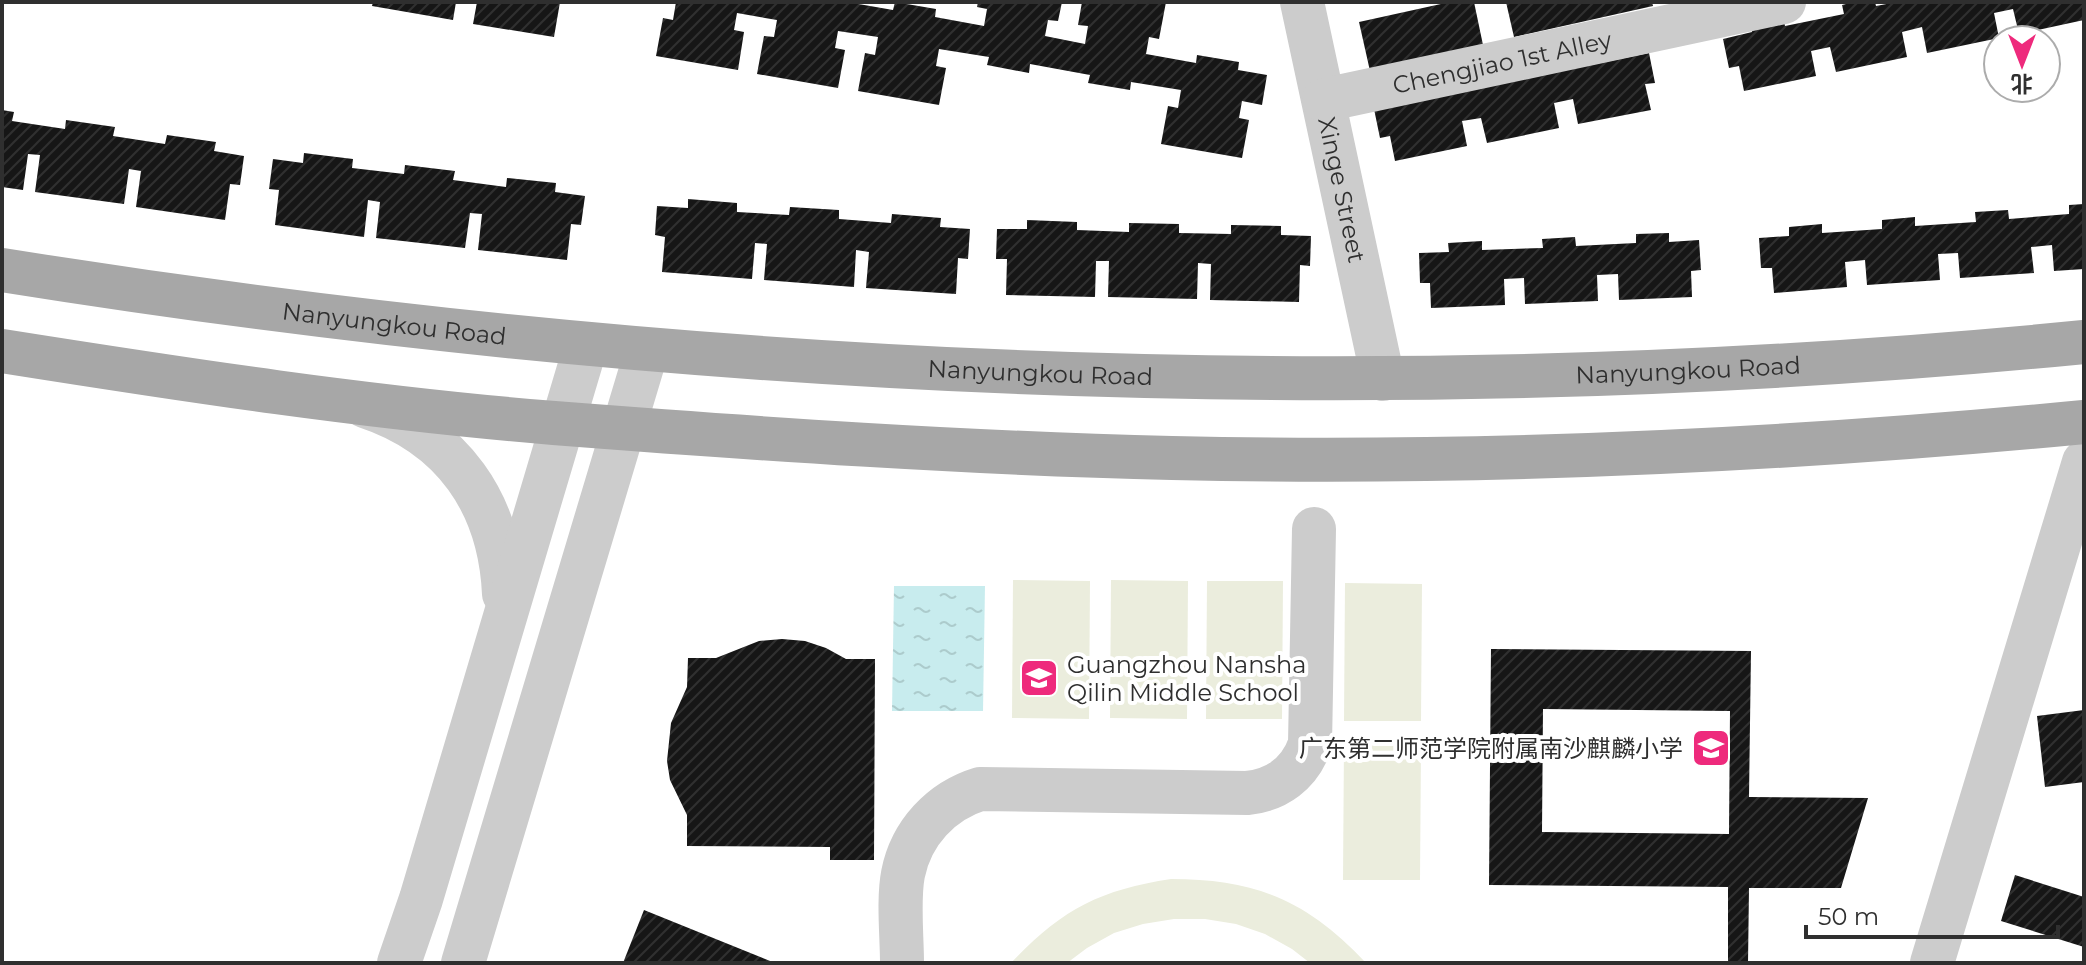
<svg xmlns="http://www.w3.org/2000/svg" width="2086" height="965" font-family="Montserrat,'Noto Sans SC',sans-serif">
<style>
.pitch{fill:#ebeddd}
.water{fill:url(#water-ripples)}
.building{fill:url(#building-hatch);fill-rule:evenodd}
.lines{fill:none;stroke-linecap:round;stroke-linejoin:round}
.minor{stroke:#ccc;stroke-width:44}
.major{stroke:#a7a7a7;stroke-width:44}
.labels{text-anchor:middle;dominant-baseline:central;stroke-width:8;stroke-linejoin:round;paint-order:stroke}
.street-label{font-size:24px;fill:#2f2f2f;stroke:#fff}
.poi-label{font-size:24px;fill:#2f2f2f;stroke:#fff;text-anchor:start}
</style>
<defs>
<pattern id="water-ripples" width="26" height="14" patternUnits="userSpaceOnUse" patternTransform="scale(2)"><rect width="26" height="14" fill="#c8ecee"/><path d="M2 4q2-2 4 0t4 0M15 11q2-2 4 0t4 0" fill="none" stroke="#accbcc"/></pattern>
<pattern id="building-hatch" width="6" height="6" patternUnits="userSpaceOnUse" patternTransform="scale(2)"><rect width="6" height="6" fill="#161616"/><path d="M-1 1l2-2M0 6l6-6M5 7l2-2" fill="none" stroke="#303030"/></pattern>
</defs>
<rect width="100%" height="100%" fill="#fff"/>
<g class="pitch">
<path d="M1013,580L1090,581L1089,719L1012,718Z"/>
<path d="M1111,580L1188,581L1187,719L1110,718Z"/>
<path d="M1207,581H1283L1282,719H1206Z"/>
<path d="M1345,583L1422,584L1421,721H1344Z"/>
<path d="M1344,742L1421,743L1420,880H1343Z"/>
<path d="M1171,879C1256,879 1308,901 1366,963H1310L1292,949L1265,934L1236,924L1205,919H1174L1143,924L1114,933L1087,948L1067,963H1011C1061,910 1099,890 1171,879Z"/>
</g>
<path class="water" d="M894,586H985L983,711H892Z"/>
<g class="building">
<path d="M373,2H456L453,20L372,6Z"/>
<path d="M477,2H560L554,37L473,24Z"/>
<path d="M676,2H847L893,10L895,2L936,9L935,17L984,26L987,9L977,7L978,2H1062L1058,21L1048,20L1045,36L1085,44L1088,26L1078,25L1082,2H1166L1159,39L1149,37L1146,54L1196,63L1197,55L1239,62L1238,70L1267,75L1262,105L1242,101L1239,118L1249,120L1242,158L1161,144L1168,106L1178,108L1181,90L1131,82L1130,90L1088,83L1090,75L1030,64L1029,73L987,65L989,57L939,49L936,66L946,68L939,105L858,91L865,53L875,55L878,37L838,31L835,48L845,50L838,88L757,74L764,36L774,37L777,20L737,13L734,30L744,32L738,70L656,56L663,18L673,20Z"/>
<path d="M1450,2H1474L1483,45L1370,71L1359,22Z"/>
<path d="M1506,2H1652L1653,6L1514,37Z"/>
<path d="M1854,2H1875L1876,6L1897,2H2084V20L2019,34L2013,9L1994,13L1999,38L1927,53L1922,27L1902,32L1907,57L1836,72L1830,47L1811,51L1816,76L1744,91L1739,66L1729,68L1723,39L1752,32L1751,24L1783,17L1785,26L1844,14L1842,5Z"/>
<path d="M1649,53L1655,83L1645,84L1651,110L1578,124L1573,99L1554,103L1559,128L1487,143L1481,118L1462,121L1467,146L1395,161L1390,136L1380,138L1374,109Z"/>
<path d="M2,110L14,112L12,121L65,129L66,120L115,127L113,136L165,144L167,135L216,142L214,151L244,156L240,185L230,184L225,220L136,207L141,171L129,169L124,204L35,192L40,155L28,154L23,190L2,187Z"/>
<path d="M304,153L353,159L352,168L404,174L405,165L455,171L453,180L506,187L507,178L556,183L555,192L585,196L581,225L571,224L567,260L478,250L482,214L470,213L465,248L376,238L380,202L368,200L364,237L275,225L279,190L269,189L273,159L303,163Z"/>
<path d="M688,199L737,203V212L789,215L790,207L839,210V219L891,223L892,214L941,218L940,227L970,229L968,259L958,258L956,294L866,288L869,252L856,250L854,287L764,280L767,244L755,243L752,279L662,272L665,237L655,235L657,206L688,208Z"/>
<path d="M2084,204V269L2054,271L2052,245L2031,247L2034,273L1960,278L1958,253L1938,254L1940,280L1867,285L1865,260L1845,262L1847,287L1774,293L1772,268H1761L1759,238L1789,236V227L1822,224V233L1882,229V220L1915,217V226L1976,222L1975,212L2008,210L2009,219L2069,214V205Z"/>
<path d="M1027,220L1077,222V230L1129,232V223L1179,224V233L1231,234V225L1281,226V235L1311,236L1310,266L1300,265L1299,302L1210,300L1211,264L1198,263L1197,299L1108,297L1109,261H1096L1095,297L1006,295L1007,259H996L997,229H1027Z"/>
<path d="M1669,233V242L1699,240L1701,270L1691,271L1692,297L1619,300L1618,274L1597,275L1598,301L1525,304L1524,278L1504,279L1505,305L1431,308L1430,283H1420L1419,253L1449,252L1448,243L1482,241V250L1543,248L1542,239L1575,237L1576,246L1636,243V234Z"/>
<path d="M782,639L805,641L826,648L846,659H875L874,860H830V847L687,846V815L670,780L667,761L671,723L687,687L688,658H716L759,641Z"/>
<path d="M1491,649L1751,651L1749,797L1868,798L1841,888H1749L1748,963H1728V887L1489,885ZM1543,709L1730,711L1729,834L1542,832Z"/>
<path d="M2084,710V782L2045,787L2037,716Z"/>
<path d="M2015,875L2084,897V947L2001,921Z"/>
<path d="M644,910L775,963H623Z"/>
</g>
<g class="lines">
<g class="minor">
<path id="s1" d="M1302,2L1383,379"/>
<path id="s2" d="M1324,100L1784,2"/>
<path d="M365,406C453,435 500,503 504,594"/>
<path d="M399,963L421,899L586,345"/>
<path d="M463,963L647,350"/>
<path d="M902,963C902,936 898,900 903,874C911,833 941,801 980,789L1247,793C1277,790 1300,773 1310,744L1314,529"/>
<path d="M1932,963L2084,462"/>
</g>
<g class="major">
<path id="s3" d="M2,270C690,380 1390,410 2084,342"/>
<path d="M2,351C185,380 369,408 554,423C760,439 965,453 1172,458C1476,465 1781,451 2084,422"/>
</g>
</g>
<defs>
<g id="school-square" transform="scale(2)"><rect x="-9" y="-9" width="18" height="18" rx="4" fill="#ee2a7c" stroke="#fff"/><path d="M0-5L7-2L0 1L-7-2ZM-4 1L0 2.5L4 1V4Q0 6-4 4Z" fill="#fff"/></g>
</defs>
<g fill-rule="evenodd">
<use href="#school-square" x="1039" y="678"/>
<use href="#school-square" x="1711" y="748"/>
</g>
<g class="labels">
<g class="street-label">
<text stroke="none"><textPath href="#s2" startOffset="182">Chengjiao 1st Alley</textPath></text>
<text stroke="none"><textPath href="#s1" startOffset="192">Xinge Street</textPath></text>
<text stroke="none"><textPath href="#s3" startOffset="396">Nanyungkou Road</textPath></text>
<text stroke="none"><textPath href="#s3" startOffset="1692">Nanyungkou Road</textPath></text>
<text stroke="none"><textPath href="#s3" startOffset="1044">Nanyungkou Road</textPath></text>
</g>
<g class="poi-label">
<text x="1067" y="664">Guangzhou Nansha<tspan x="1067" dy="28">Qilin Middle School</tspan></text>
<text x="1683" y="748" text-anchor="end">广东第二师范学院附属南沙麒麟小学</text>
</g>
</g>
<rect width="2086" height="965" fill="none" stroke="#2f2f2f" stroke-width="8"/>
<g transform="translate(2022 64) rotate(180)"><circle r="38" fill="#ffffff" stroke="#acacac" stroke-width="2"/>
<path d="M0-6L14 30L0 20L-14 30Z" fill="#ee2a7c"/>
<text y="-12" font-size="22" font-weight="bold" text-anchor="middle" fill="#2f2f2f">北</text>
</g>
<path d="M1806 925v12h252v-12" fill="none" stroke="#2f2f2f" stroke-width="4"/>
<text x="1818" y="925" font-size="24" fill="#2f2f2f" stroke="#ffffff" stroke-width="6" paint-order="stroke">50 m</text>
</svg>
